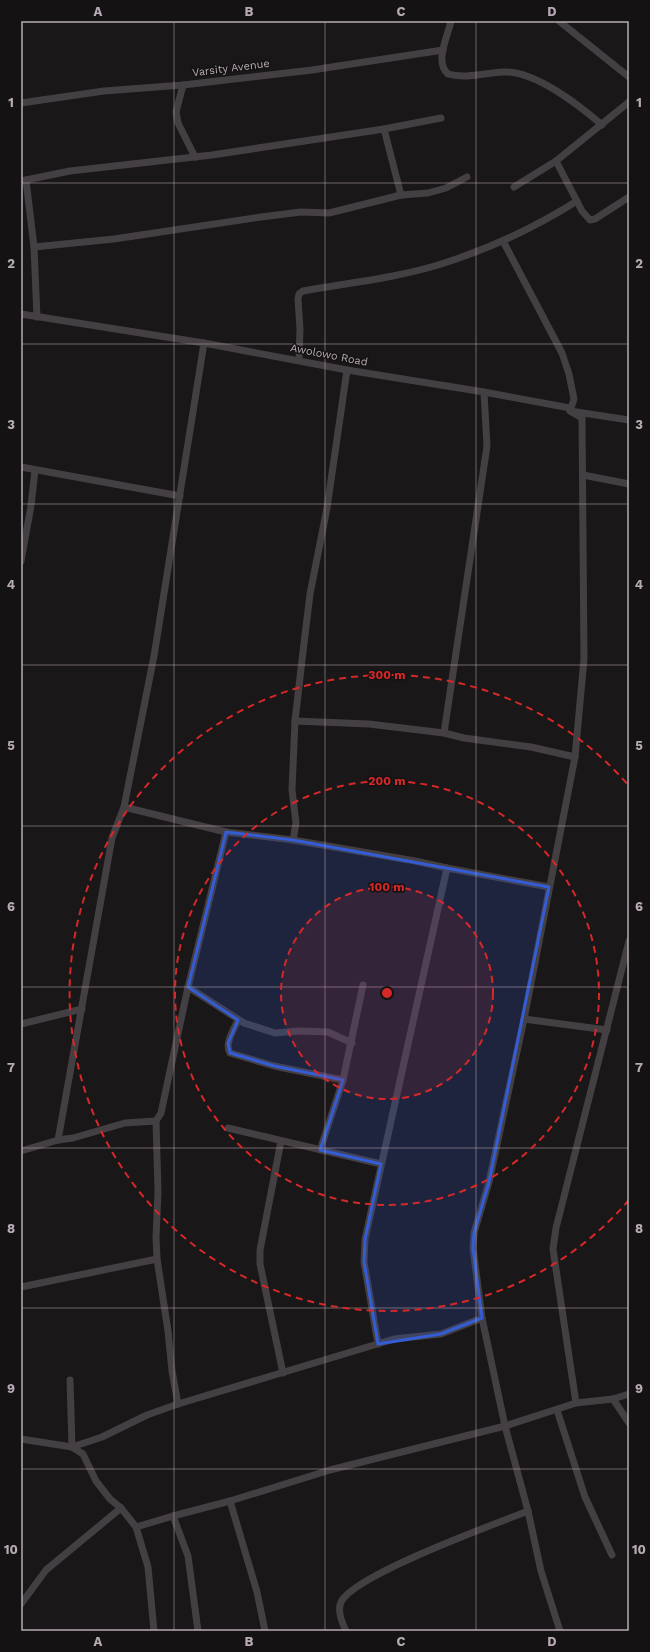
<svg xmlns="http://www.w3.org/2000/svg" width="650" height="1652" font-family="'Work Sans',sans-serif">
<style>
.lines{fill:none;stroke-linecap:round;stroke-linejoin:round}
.minor{stroke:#443f42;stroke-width:7}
.marked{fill:#345cd3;fill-opacity:0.2;stroke:#345cd3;stroke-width:3;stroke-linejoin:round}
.grid{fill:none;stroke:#b7aab4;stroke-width:1;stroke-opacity:0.55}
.ring{fill:none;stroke:#d62828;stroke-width:2;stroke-dasharray:7 5}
.labels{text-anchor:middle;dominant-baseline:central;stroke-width:3;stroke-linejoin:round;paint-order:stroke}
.street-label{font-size:11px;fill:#b7aab4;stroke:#141213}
.centre{fill:#d62828;stroke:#141213;stroke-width:2}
.ring-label{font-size:12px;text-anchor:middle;font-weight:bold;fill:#d62828;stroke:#141213;stroke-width:3;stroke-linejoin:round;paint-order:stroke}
.neatline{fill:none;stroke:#b7aab4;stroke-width:1.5}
.grid-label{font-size:13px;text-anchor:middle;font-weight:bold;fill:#b7aab4}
</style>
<rect width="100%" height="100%" fill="#191718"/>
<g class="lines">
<g class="minor">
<path d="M451,21C448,36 434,62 448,74C465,79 486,73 503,72C534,70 579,105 602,125"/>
<path d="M559,21L629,77"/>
<path d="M183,85L176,112L178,123L195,157"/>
<path d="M21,103L104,91L183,85L312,70L443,50"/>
<path d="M384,129L401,195"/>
<path d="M556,161L582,211L590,220L595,219L629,197"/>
<path d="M26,180L34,247L37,317"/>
<path d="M21,181L70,171L212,155L384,129L441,118"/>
<path d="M514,187L556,161L629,102"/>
<path d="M503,241L562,353L569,374L574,399L570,411L582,418L584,659L575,757L524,1019L489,1182L474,1233L473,1248L482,1318L505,1426L528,1511L541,1571L560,1631"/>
<path d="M34,247L114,239L261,217L301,212L329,213L401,195L428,193L446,188L467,177"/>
<path d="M21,314L204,343L347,370L484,392L570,408V411L629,420"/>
<path d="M299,360L300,329L298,299L299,294L303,291C348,283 395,278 438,265C487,250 534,228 577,201"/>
<path d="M21,467L180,496"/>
<path d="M583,475L629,484"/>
<path d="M21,561L31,506L35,470"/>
<path d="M295,721L369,724L444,733L464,738L531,747L575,757"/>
<path d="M444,733L487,446L484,392"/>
<path d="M124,807L226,832L293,840L415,861L447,868L549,887"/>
<path d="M293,840L296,823L292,790L295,721L302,660L310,594L327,508L347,370"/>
<path d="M188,987L244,1023L275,1033L299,1031L328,1032L352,1043"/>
<path d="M524,1019L607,1030"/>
<path d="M238,1020C234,1029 224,1044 230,1053L274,1066L343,1080"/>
<path d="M21,1024L82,1009"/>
<path d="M228,1128L381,1164"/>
<path d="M58,1140L112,838L124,807L154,656L204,343"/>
<path d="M281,1141L260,1250V1264L283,1373"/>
<path d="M320,1150L343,1080L363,985"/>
<path d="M21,1151L58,1140L73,1138L125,1123L156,1121"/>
<path d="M21,1287L157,1259"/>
<path d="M378,1344L364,1262L365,1239L447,868"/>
<path d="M70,1380L72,1447L102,1437L147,1415L178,1404L394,1339L441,1334L482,1318"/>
<path d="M613,1399L629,1423"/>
<path d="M576,1403L553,1249L556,1228L629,941"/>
<path d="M178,1404L172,1371L168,1331L157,1259L156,1237L158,1192L156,1121L161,1113L188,987L226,832"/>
<path d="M557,1410L585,1497L612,1555"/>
<path d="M21,1439L72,1447L83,1454L96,1481L110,1499L121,1508L136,1527L148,1567L154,1631"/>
<path d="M230,1501L257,1592L265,1631"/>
<path d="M173,1516L188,1556L198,1631"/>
<path d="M136,1527L173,1516L230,1501L330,1470L505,1426L576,1403L613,1399L629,1394"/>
<path d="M21,1604L46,1570L121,1508"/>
<path d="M346,1631C342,1623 337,1611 341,1602C354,1575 495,1524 528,1511"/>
</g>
</g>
<path class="marked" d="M226,832L293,840L549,887L489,1182L474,1233L473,1248L482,1318L441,1334L378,1344L364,1262L365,1239L381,1164L320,1150L343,1080L274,1066L230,1053L228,1043L238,1020L188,987Z"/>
<path class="grid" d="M174,21V1631M325,21V1631M476,21V1631M21,183H629M21,344H629M21,504H629M21,665H629M21,826H629M21,987H629M21,1148H629M21,1308H629M21,1469H629"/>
<circle cx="387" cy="993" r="106" fill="#d62828" fill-opacity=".12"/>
<g class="ring">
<circle cx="387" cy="993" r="106"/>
<circle cx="387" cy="993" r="212"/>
<path d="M629 1200A318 318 0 1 1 629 786"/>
</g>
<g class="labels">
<g class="street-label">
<text transform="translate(231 68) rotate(-7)">Varsity Avenue</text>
<text transform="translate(329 355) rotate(11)">Awolowo Road</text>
</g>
</g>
<circle cx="387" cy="993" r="6" class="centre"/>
<g class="ring-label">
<text x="387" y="679">300 m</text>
<text x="387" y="785">200 m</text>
<text x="387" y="891">100 m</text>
</g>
<rect width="650" height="1652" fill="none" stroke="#141213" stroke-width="44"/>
<rect x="22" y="22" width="606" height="1608" class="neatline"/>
<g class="grid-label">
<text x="98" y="16">A</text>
<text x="249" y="16">B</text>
<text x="401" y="16">C</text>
<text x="552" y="16">D</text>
<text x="11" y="107">1</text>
<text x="639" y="107">1</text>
<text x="11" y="268">2</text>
<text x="639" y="268">2</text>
<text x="11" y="429">3</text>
<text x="639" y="429">3</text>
<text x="11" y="589">4</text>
<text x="639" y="589">4</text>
<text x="11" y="750">5</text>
<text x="639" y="750">5</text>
<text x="11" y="911">6</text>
<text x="639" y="911">6</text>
<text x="11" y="1072">7</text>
<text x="639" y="1072">7</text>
<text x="11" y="1233">8</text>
<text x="639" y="1233">8</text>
<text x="11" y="1393">9</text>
<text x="639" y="1393">9</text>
<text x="11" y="1554">10</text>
<text x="639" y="1554">10</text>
<text x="98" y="1646">A</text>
<text x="249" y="1646">B</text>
<text x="401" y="1646">C</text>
<text x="552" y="1646">D</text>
</g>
</svg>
